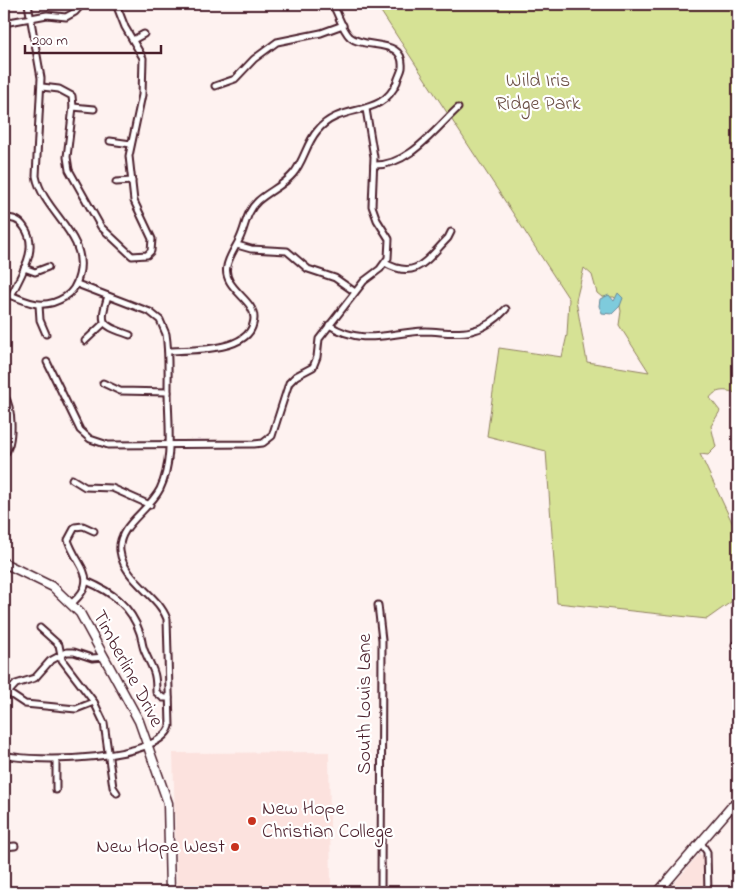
<svg xmlns="http://www.w3.org/2000/svg" width="742" height="896" font-family="'Indie Flower',sans-serif">
<style>
.built{fill:#fce2de}
.green{fill:#d6e295;stroke:#908060;fill-rule:evenodd}
.water{fill:#7ecbdc;stroke:#698695}
.lines{fill:none;stroke-linecap:round;stroke-linejoin:round}
.street-casing{stroke:#4a1f2b;stroke-width:9}
.secondary-casing{stroke:#4a1f2b;stroke-width:11}
.street{stroke:#fff;stroke-width:5}
.secondary{stroke:#fff;stroke-width:8}
.poi-dot{fill:#c8321e;stroke:#fff;stroke-width:2}
.labels{text-anchor:middle;dominant-baseline:central;stroke-width:4.5;stroke-linejoin:round;paint-order:stroke}
.park-label{font-size:20px;fill:#6d5046;stroke:#fff}
.street-label{font-size:20px;fill:#4a1f2b;stroke:#fff}
.poi-label{font-size:20px;fill:#4a1f2b;stroke:#fff;text-anchor:start}
</style>
<rect width="100%" height="100%" fill="#fef2f0"/>
<filter id="ink" filterUnits="userSpaceOnUse"><feTurbulence type="fractalNoise" baseFrequency=".02" numOctaves="2"/><feDisplacementMap in="SourceGraphic" scale="10" xChannelSelector="R" yChannelSelector="G"/><feConvolveMatrix kernelMatrix="1 2 1 2 8 2 1 2 1" color-interpolation-filters="sRGB"/></filter>
<g filter="url(#ink)">
<g class="built">
<path d="M329,752L331,888L343,889V892H177L173,753Z"/>
<path d="M699,854L704,856L705,892H667Z"/>
</g>
<path class="green" d="M376,4H738V394C729,390 716,388 710,398L720,411L711,426L716,447L708,455L700,454L738,535V597L707,619L557,603L546,451L487,436L499,348L562,357L567,335L569,299ZM584,268L592,275L597,293L602,297H614L619,302L621,311L619,325L649,372L587,362L576,300Z"/>
<path class="water" d="M618,293L623,298L620,306L612,314L602,313L599,306L600,299L609,295L614,301Z"/>
<g class="lines">
<g class="street-casing">
<g id="street">
<path d="M4,23L47,15L66,17L75,12L82,4"/>
<path d="M133,40L144,34"/>
<path d="M215,86L235,79L254,59L277,42L321,33L343,25"/>
<path d="M42,87L59,89L72,96L73,107L67,157L69,170L101,227L132,256L147,255L151,251L152,239L134,201L129,156L142,95L143,58L125,27L116,4"/>
<path d="M73,107L94,109"/>
<path d="M110,141L131,144"/>
<path d="M374,165C409,166 434,130 458,108"/>
<path d="M116,182L132,181"/>
<path d="M4,218C12,218 19,219 24,227C40,248 21,274 11,296"/>
<path d="M237,245L251,249L287,251L308,269L335,278L355,292"/>
<path d="M385,263C417,281 427,259 448,238L451,232"/>
<path d="M24,268L35,272L48,267"/>
<path d="M4,292C26,302 43,311 65,297C73,292 77,284 79,275C89,235 43,212 36,176L41,78L28,4"/>
<path d="M108,296C98,326 103,325 130,335"/>
<path d="M39,305L40,320L46,334"/>
<path d="M329,325C364,347 388,332 425,331C441,331 455,335 471,331C485,328 496,320 506,309"/>
<path d="M85,341L104,323"/>
<path d="M168,351C189,350 247,352 253,324C255,318 254,312 250,306C242,294 223,283 227,266C229,256 236,247 240,238C246,225 246,212 258,201C269,191 283,186 293,174C304,161 306,144 317,131C341,101 381,120 397,82C398,77 401,73 402,68C405,37 365,50 350,37C341,28 339,14 332,4"/>
<path d="M47,362L80,430L90,439L108,445L254,444L263,443L272,436L289,383L296,376L313,367L317,357L319,339L364,281L380,269L388,258L389,239L377,220L372,206L374,157L366,109"/>
<path d="M103,383L120,391L168,392"/>
<path d="M4,395C13,408 14,443 4,455"/>
<path d="M72,479L85,487L112,488L150,505"/>
<path d="M86,581C112,592 131,606 140,633C142,639 142,646 145,652C153,671 156,670 156,692L163,698H169"/>
<path d="M71,604C101,578 78,569 68,540L75,527L83,526L94,531"/>
<path d="M378,605L382,640L381,892"/>
<path d="M40,628L59,645L62,660L94,702L104,723L113,787L117,793"/>
<path d="M735,645L738,646"/>
<path d="M4,690L25,704L76,709L94,702"/>
<path d="M7,694L16,684L35,678L50,661L67,652H74L92,658L105,657"/>
<path d="M4,755C35,763 160,761 170,726L167,619C158,594 124,581 120,551C117,526 149,511 160,489C174,460 168,423 168,391C168,372 169,353 166,334L160,320L150,312L77,284"/>
<path d="M56,760V790"/>
<path d="M701,843L707,852L708,892"/>
<path d="M4,847L15,846"/>
</g>
</g>
<g class="secondary-casing">
<g id="secondary">
<path d="M4,563L53,587L80,613L139,721L168,803L170,892"/>
<path d="M658,892L738,799"/>
</g>
</g>
<use href="#street" class="street"/>
<use href="#secondary" class="secondary"/>
</g>
</g>
<g class="poi-dot">
<circle cx="252" cy="821" r="5"/>
<circle cx="235" cy="847" r="5"/>
</g>
<g class="labels">
<g class="park-label">
<text x="538" y="81">Wild Iris<tspan x="538" dy="23">Ridge Park</tspan></text>
</g>
<g class="street-label">
<text transform="translate(127 669) rotate(62)">Timberline Drive</text>
<text transform="translate(365 704) rotate(-90)">South Louis Lane</text>
</g>
<g class="poi-label">
<text x="262" y="809">New Hope<tspan x="262" dy="23">Christian College</tspan></text>
<text x="225" y="847" text-anchor="end">New Hope West</text>
</g>
</g>
<rect width="742" height="896" fill="none" stroke="#fff" stroke-width="20"/>
<rect x="10" y="10" width="722" height="876" fill="none" stroke="#4a1f2b" stroke-width="2" filter="url(#ink)"/>
<path d="M25 45v8h136v-8" fill="none" stroke="#4a1f2b" stroke-width="2.5"/>
<text x="32" y="45" font-size="15" fill="#4a1f2b" stroke="#ffffff" stroke-width="4" paint-order="stroke">200 m</text>
</svg>
